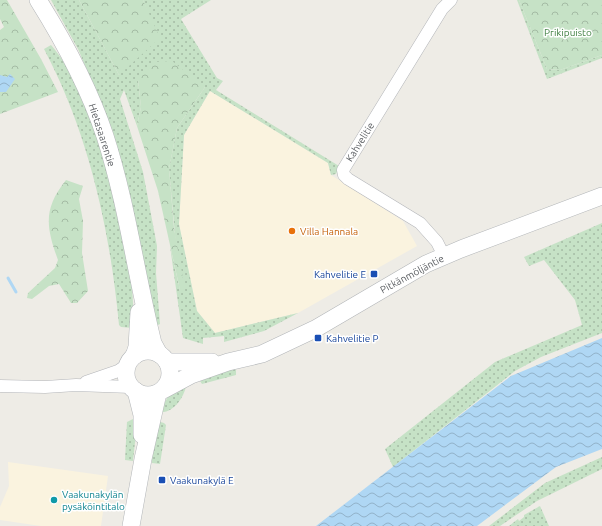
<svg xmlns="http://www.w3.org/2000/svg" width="602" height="526" font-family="Ubuntu,sans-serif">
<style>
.commercial{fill:#faf3df}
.grass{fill:url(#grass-dots)}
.forest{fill:url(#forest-crowns)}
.water{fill:url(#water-waves)}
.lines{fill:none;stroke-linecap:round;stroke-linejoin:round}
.stream{stroke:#afd7f4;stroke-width:3}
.street-casing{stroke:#b3b5b9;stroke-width:13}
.secondary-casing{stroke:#b2b5b8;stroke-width:18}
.street{stroke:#fff;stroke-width:12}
.secondary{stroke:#fff;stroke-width:17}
.food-dot{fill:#e8710a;stroke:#fff;stroke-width:1.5}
.transit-dot{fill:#1a4fb4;stroke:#fff;stroke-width:1.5}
.culture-dot{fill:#0f9aa8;stroke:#fff;stroke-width:1.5}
.labels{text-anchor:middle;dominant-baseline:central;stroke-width:3;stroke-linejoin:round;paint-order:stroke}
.park-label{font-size:10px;fill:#418043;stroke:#fff}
.street-label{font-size:10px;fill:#5d6064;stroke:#fff}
.food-label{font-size:10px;fill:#c56008;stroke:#fff;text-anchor:start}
.transit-label{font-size:10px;fill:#164399;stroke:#fff;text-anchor:start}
.culture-label{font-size:10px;fill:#0d838f;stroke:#fff;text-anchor:start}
</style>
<defs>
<pattern id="grass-dots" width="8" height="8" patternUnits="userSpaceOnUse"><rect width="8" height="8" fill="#c6e2c6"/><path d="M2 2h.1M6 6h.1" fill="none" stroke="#a4bba4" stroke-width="1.8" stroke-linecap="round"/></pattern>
<pattern id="forest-crowns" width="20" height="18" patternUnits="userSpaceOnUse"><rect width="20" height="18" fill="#c6e2c6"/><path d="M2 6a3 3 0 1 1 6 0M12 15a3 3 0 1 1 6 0" fill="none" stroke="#a4bba4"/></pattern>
<pattern id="water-waves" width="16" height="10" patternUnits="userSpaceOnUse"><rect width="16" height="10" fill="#afd7f4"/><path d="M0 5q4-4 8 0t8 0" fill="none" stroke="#92b2c9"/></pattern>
</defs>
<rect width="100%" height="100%" fill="#eeece6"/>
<g class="commercial">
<path d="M210,91L328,163L331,175L403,221L417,246L298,313L215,333L197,311L179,224L184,135Z"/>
<path d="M8,462L108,476L101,526H41L0,520V507L9,486Z"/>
</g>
<g class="grass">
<path d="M51,0H79L119,75L149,16L143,0H211L181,19L217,78L223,81L216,90L339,166L336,174L331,175L328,163L210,91L184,135L179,224L197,311L215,333L298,313L264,331L224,342V336L203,338V344L183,338L170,246L180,290L169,169L177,128L205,87L138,80L141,107L137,126L124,90L120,99L143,172L157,246L156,273L160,324L156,326L95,89L78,49Z"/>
<path d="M517,0H519L547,69L560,70L602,55V58L547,79Z"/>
<path d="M51,45C101,102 137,253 133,328L121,327L119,325C110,230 89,134 44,49Z"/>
<path d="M602,223V333L541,357L515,371L393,467L385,449L495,362L582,325L575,300L544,260L529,266L524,257Z"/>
<path d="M233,368L236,370V375L202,384L200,381Z"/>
<path d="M187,382C185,396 174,414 159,412L169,395Z"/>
<path d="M135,418L136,433L133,461L125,460L127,422Z"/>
<path d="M157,421L164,423L166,425L160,464L152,463V446Z"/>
<path d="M602,457V469L537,501L500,526H489L545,483Z"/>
<path d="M540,506L549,526H509L518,519L519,521L524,517V515Z"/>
</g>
<g class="forest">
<path d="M0,0H7L41,59L58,92L0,114V30L4,27L0,19Z"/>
<path d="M79,0H143L160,38L119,75Z"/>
<path d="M519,0H602V55L560,70L547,69Z"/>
<path d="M172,61L205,87L177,128L169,169L174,228L185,290H180L158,191L137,126L141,107L138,80L154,62Z"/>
<path d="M66,180L83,186L79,199L83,221L82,253L88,291L77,303H71L59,284L49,286L32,299L27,298L28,293L55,268L58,260C46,227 43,209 66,180Z"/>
</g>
<g class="water">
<path d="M10,74L15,79L6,92H0V75L7,77Z"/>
<path d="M602,338V449L556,467L477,526H316L511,376Z"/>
</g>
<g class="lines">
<path class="stream" d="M8,278L16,292"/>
<g class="street-casing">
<g id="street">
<path d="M444,256L437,242L420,223L348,179L344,175L343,170L442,9L451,0"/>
<path d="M86,382L118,371L127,365"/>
<path d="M0,386L45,387L76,385L131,387"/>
</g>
</g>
<g class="secondary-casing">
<g id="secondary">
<path d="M38,0C65,43 89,88 105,136C127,204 136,275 153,343L159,354"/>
<circle cx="148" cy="373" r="22"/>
<path d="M134,356L137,347L139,312"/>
<path d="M167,362H212"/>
<path d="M163,390L191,375L228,362L262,354L315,329L426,264L461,249L602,196"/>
<path d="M136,391L142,415V435"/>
<path d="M131,526L143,459L158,393"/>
</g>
</g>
<use href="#street" class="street"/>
<use href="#secondary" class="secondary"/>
</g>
<circle class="food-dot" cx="292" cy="231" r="4"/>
<g class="transit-dot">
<rect x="370" y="270" width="8" height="8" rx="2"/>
<rect x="314" y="334" width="8" height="8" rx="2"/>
<rect x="158" y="476" width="8" height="8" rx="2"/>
</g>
<circle class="culture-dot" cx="54" cy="500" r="4"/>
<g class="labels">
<g class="park-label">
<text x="568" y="32">Prikipuisto</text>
</g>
<g class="street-label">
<text transform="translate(102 135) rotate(72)">Hietasaarentie</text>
<text transform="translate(360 142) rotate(-58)">Kahvelitie</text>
<text transform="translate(412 274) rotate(-28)">Pitkänmöljäntie</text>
</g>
<g class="food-label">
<text x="300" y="231">Villa Hannala</text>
</g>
<g class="transit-label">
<text x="366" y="274" text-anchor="end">Kahvelitie E</text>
<text x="326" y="338">Kahvelitie P</text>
<text x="170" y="480">Vaakunakylä E</text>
</g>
<g class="culture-label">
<text x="62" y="494">Vaakunakylän<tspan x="62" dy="12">pysäköintitalo</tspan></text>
</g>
</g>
</svg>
